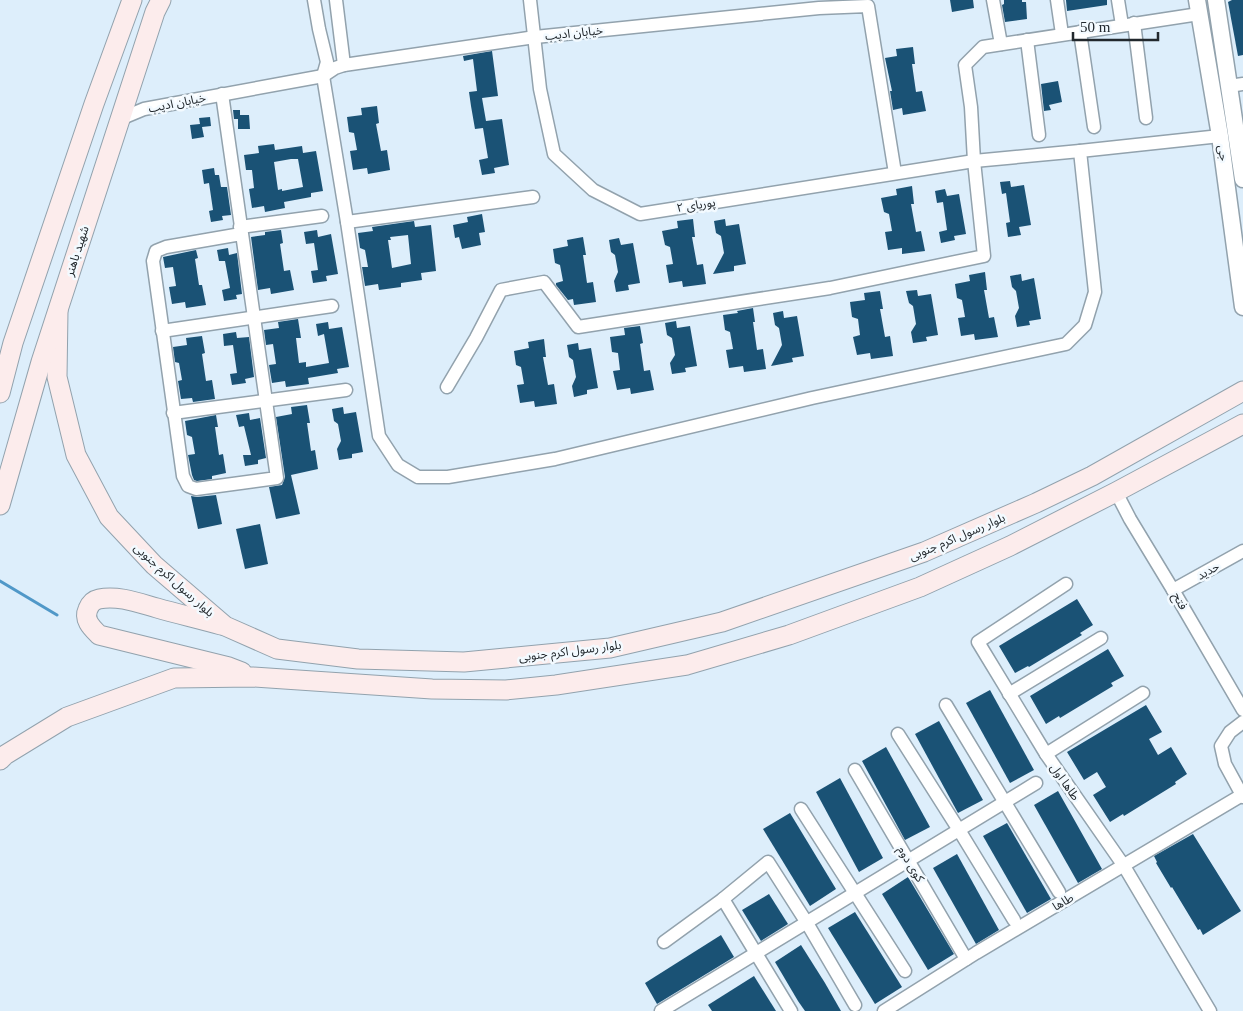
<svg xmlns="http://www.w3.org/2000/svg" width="1243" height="1011" font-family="'Times New Roman','Noto Sans Arabic',serif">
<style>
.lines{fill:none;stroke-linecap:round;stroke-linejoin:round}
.stream{stroke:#5098c8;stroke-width:3}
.building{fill:#1a5275;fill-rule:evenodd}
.minor-casing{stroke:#92a2ad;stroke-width:15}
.tertiary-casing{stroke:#92a2ad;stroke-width:19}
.secondary-casing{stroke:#92a2ad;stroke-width:21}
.minor{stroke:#fff;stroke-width:12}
.tertiary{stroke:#fff;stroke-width:16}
.secondary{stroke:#fcecec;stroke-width:19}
.labels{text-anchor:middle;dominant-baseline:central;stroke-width:5;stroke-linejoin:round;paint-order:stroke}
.street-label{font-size:12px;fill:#22282d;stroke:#f3faff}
</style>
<rect width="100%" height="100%" fill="#ddeefb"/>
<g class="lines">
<path class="stream" d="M0,581L57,615"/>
</g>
<g class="building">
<path d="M950,0H973L974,8L952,12Z"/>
<path d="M1004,0H1022V2H1026L1027,19L1005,22L1002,5L1004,4Z"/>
<path d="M1066,0H1107V5L1067,11Z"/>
<path d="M1232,0H1243V55L1238,56L1228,2Z"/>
<path d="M913,47L915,64H912L916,92L922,91L926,111L903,115L902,108L893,110L890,91H892L885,58L897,56L896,49Z"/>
<path d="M492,51L498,96L482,98L486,121L502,119L509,165L494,168L495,173L482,175L479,160L488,158L483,128L475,129L471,106L469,92L477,91L473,59L464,61L463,56Z"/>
<path d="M1058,81L1062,102L1049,105L1051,110L1044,111L1041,84Z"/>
<path d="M377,106L379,123L376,124L381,151L387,150L390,170L368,174L367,168L353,170L350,151L357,150L354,133L349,132L347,117L362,115L361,108Z"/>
<path d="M233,110H240V115H249L250,129H238V119H234Z"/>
<path d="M210,117L211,126L202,127L204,137L192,139L190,125L200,124L199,118Z"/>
<path d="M274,144L275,150L302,146L303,153L316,151L323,191L311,193V197L284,202L285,208L265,212L264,206L252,208L249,189L254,188L252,170H246L244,155L259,153L258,146ZM291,159H298L303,187L282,191V189L278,190L274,162Z"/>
<path d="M214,168L215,175H219L221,187H227L231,215L222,216L223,220L211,222L209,211L213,210L209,183L204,184L202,170Z"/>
<path d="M1010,181L1011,187L1024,185L1031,225L1019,227L1021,235L1008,237L1006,223L1010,222L1006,193L1002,194L1000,182Z"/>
<path d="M912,186L914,204H911L916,232L921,231L925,251L902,254V248L888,250L885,232L892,231L889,214L884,212L881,198L897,195L896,189Z"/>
<path d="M945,189L947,196L959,194L966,234L954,236L955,240L941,243L939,232L947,230L943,202L937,203L935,191Z"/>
<path d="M482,214L485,232L479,233L481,245L462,249L459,237L455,238L453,225L468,222L467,217Z"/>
<path d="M693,219L695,237H692L697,265L703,264L706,284L683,287L682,281L669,283L666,265L673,264L670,247L665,245L662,231L678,228L677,221Z"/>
<path d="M725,219L726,226L739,224L746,264L734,266V271L713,274L724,253L721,236L716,233L714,221Z"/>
<path d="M414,221L415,227L431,225L436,271L421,273L422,280L401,283V287L379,290L378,284L365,286L362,267H368L365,250L360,248L358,233L373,231L372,227ZM408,235L411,264L392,268L388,240H391L390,237Z"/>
<path d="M281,230L283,243L280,244L284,271L290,270L294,290L271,294L270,288L258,290L251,237L265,235V232Z"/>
<path d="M317,230L318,237L331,234L338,274L326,276L327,281L313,283L311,271L318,270L314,243L306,244L304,232Z"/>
<path d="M583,237L586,255H583L587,283L593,282L596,302L574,305L573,299L568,300L556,285V283L563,281L560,265L555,263L553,249L568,246L567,240Z"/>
<path d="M619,238L621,245L633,243L640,283L628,285L629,290L616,292L614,281L618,272L615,255L611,252L609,240Z"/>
<path d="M228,248L229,255L237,253L242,294L236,295L237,299L224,301L222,290L230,288L225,261H219L217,250Z"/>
<path d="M196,250L198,258L195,259L199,285H202L206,305L186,308L185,302L172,304L169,287L176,286L173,267L165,268L163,257Z"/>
<path d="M985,272L987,290H984L989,318L994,317L998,337L975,340L974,334L961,336L958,318L965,317L962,300L957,298L955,284L970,281L969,275Z"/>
<path d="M1021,274L1022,281L1034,278L1041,319L1029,321L1030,325L1017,327L1015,316L1019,308L1016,291L1012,287L1010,276Z"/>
<path d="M917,290L918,296L931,294L938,335L926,337L927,341L913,343L911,332L916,324L913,306L909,303L906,291Z"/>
<path d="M880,291L883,309H880L885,337L890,336L893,356L871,359L870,353L857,355L853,337L860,335L858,319L852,317L850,302L865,300L864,293Z"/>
<path d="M753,308L755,322H753L757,350L763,349L766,369L744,372L743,366L729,368L726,350L733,349L730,332L725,330L723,315L738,313L737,311Z"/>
<path d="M783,311L784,318L797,316L804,356L792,358L793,362L771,366L782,345L779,328L775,325L773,313Z"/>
<path d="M298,319L301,338H296L299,363L306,362V367L329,363L324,334L318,336L316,324L328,322L329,329L342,327L349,367L337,369L338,373L308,378L309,384L286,387L285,381L272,383L269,365L276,364L273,344L266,345L264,330L279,328L278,322Z"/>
<path d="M676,321L677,328L690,326L697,366L685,368L686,372L672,374L670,363L675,355L672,338L667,335L665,323Z"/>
<path d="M640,326L643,343L640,344L644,371L650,370L654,390L631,394L630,388L617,390L613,371L620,370L618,353L612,352L610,337L625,335L624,328Z"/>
<path d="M236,332L237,338L249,337L254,377L245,379L246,383L232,385L230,374L237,373L233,345L224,346L223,334Z"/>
<path d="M202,336L205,353L202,354L206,381L212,380L215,399L193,402L192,398L181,399L178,381L182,380L179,363L175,362L173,347L187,345L186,338Z"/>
<path d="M544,339L546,357H543L548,385L554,384L557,404L535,407L534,401L520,403L517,385L524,384L521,367L516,365L514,351L529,348L528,342Z"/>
<path d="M578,343L579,350L591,348L598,388L587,390V394L574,397L572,386L576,377L573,360L569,357L567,345Z"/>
<path d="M307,405L310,423H307L311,451L315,450L318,469L291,475L300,514L276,519L269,487L282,485L285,477L276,417L292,414L291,407Z"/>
<path d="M343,407L344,414L356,412L363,452L352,454V458L339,460L337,449L341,441L338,424L334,421L332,409Z"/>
<path d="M249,413L250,420L260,418L266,458L258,460V464L245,466L243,455H251L244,426L239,427L236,415Z"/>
<path d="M216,415L218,427H215L219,455L223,454L226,473L212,476V479L197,481L194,480L192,475L188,455L195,454L192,437L187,435L185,421Z"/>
<path d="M216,495L222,524L198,529L191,496L197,497Z"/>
<path d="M260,524L268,564L245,569L236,529Z"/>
<path d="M1077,599L1093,625L1080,633L1082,635L1029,667L1028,666L1015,673L999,646Z"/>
<path d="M1108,649L1124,676L1111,683L1113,686L1060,718L1059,716L1046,724L1030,696Z"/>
<path d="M990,690L1034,770L1010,783L966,703Z"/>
<path d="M1146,705L1162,732L1149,739L1158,755L1171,747L1187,774L1175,782L1176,784L1124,816L1123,814L1110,822L1093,795L1106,787L1097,772L1084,780L1067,752Z"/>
<path d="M939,721L983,800L958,813L915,734Z"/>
<path d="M886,747L930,827L905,840L862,761Z"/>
<path d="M840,778L883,858L859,872L816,792Z"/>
<path d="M1058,791L1102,869L1078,883L1034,805Z"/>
<path d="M790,813L836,889L810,906L763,829Z"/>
<path d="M1007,823L1051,899L1027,913L983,836Z"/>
<path d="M1193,834L1241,911L1203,935L1200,929L1198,930L1172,887L1171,888L1156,863L1157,862L1154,856Z"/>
<path d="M957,854L999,930L976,944L933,868Z"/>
<path d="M908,877L954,954L928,970L882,894Z"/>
<path d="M769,894L788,924L761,941L742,910Z"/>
<path d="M855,912L902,987L875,1004L828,928Z"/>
<path d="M721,935L734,957L657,1004L645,983Z"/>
<path d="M801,945L825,983L841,1011H805L798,1001L775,962Z"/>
<path d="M754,976L776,1011H712L708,1005Z"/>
</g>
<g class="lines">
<g class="minor-casing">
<g id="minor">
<path d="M314,0L319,29L327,62L323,76L347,222L379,436L398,465L418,477H448L555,459L812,398L1066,344L1085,325L1095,292L1080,151L1220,136"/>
<path d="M336,0L344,65"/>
<path d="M530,0L540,89L554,154L593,190L640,214L974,161L1080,151"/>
<path d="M993,0L1001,44"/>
<path d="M1057,0L1062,34"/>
<path d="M1118,0L1122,25"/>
<path d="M1134,23L1146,118"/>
<path d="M1080,32L1094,127"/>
<path d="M1027,40L1039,135"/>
<path d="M1229,86L1243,84"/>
<path d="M222,94L277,478L196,489L188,486L183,476L153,261L156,251L166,247L241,234"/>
<path d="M120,119L144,109L323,76L335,68L344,65L535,37L819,8L868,6L895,173"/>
<path d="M347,222L533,197"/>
<path d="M240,227L322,216"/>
<path d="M162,331L332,306"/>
<path d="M447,387L476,338L501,290L544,282L578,327L830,288L984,256L974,161L971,107L965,65L983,47L1199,14"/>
<path d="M173,413L346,390"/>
<path d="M1116,492L1130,519L1173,590L1243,710"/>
<path d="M1066,584L978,642L1046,754L1124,866L1210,1011"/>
<path d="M1173,590L1243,551"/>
<path d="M1009,694L1101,638"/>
<path d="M946,705L1059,892"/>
<path d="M1243,722L1230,732L1221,746L1225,764L1243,797"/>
<path d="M898,734L959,830L1014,920"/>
<path d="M1046,754L1143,693"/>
<path d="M855,770L966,959"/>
<path d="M801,809L905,971"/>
<path d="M723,899L791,1011"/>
<path d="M664,942L723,899L768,862L807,923L855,1005"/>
<path d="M661,1011L1036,783"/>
<path d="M884,1011L976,953L1242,795"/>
</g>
</g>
<g class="tertiary-casing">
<g id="tertiary">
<path d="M1197,0L1220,136L1243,307"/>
<path d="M1216,0L1243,179"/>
</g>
</g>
<g class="secondary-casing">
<g id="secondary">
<path d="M58,311L57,377L76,455L109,517L154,565L225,626L277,649L358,659L464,662L610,648L722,622L924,552L1036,503L1092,476L1243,391"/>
<path d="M0,393L13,343L94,104L132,0"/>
<path d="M0,505L41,362L155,12L161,0"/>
<path d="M221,625C200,619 178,614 157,608C139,603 118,595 99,599C94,600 90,604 88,609C83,620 92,628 99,635L229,667L242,672"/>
<path d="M0,760L5,755L67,717L174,678L253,677L432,689L506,690L556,685L687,665L789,635L920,587L1010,546L1116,492L1243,424"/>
</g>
</g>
<use href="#minor" class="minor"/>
<use href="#tertiary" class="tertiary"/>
<use href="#secondary" class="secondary"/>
</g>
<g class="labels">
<g class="street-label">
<text transform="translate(574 33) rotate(-6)">خیابان ادیب</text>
<text transform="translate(177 103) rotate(-11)">خیابان ادیب</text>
<text transform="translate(1223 153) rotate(82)">جی</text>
<text transform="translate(696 205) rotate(-9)">پوریای ۲</text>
<text transform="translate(77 251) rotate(-72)">شهید باهنر</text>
<text transform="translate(957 537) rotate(-23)">بلوار رسول اکرم جنوبی</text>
<text transform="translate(1208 571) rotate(-29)">حدید</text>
<text transform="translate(174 580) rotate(42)">بلوار رسول اکرم جنوبی</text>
<text transform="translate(1180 601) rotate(60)">فتح</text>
<text transform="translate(570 651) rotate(-7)">بلوار رسول اکرم جنوبی</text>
<text transform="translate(1065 782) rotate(55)">طاها اول</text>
<text transform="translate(911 864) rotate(59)">کوی دوم</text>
<text transform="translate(1063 902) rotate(-30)">طاها</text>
</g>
</g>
<path d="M1073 32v8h85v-8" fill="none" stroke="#22282d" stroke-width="2.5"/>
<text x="1080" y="32" font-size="15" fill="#22282d" stroke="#f3faff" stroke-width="4" paint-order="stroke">50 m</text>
</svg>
